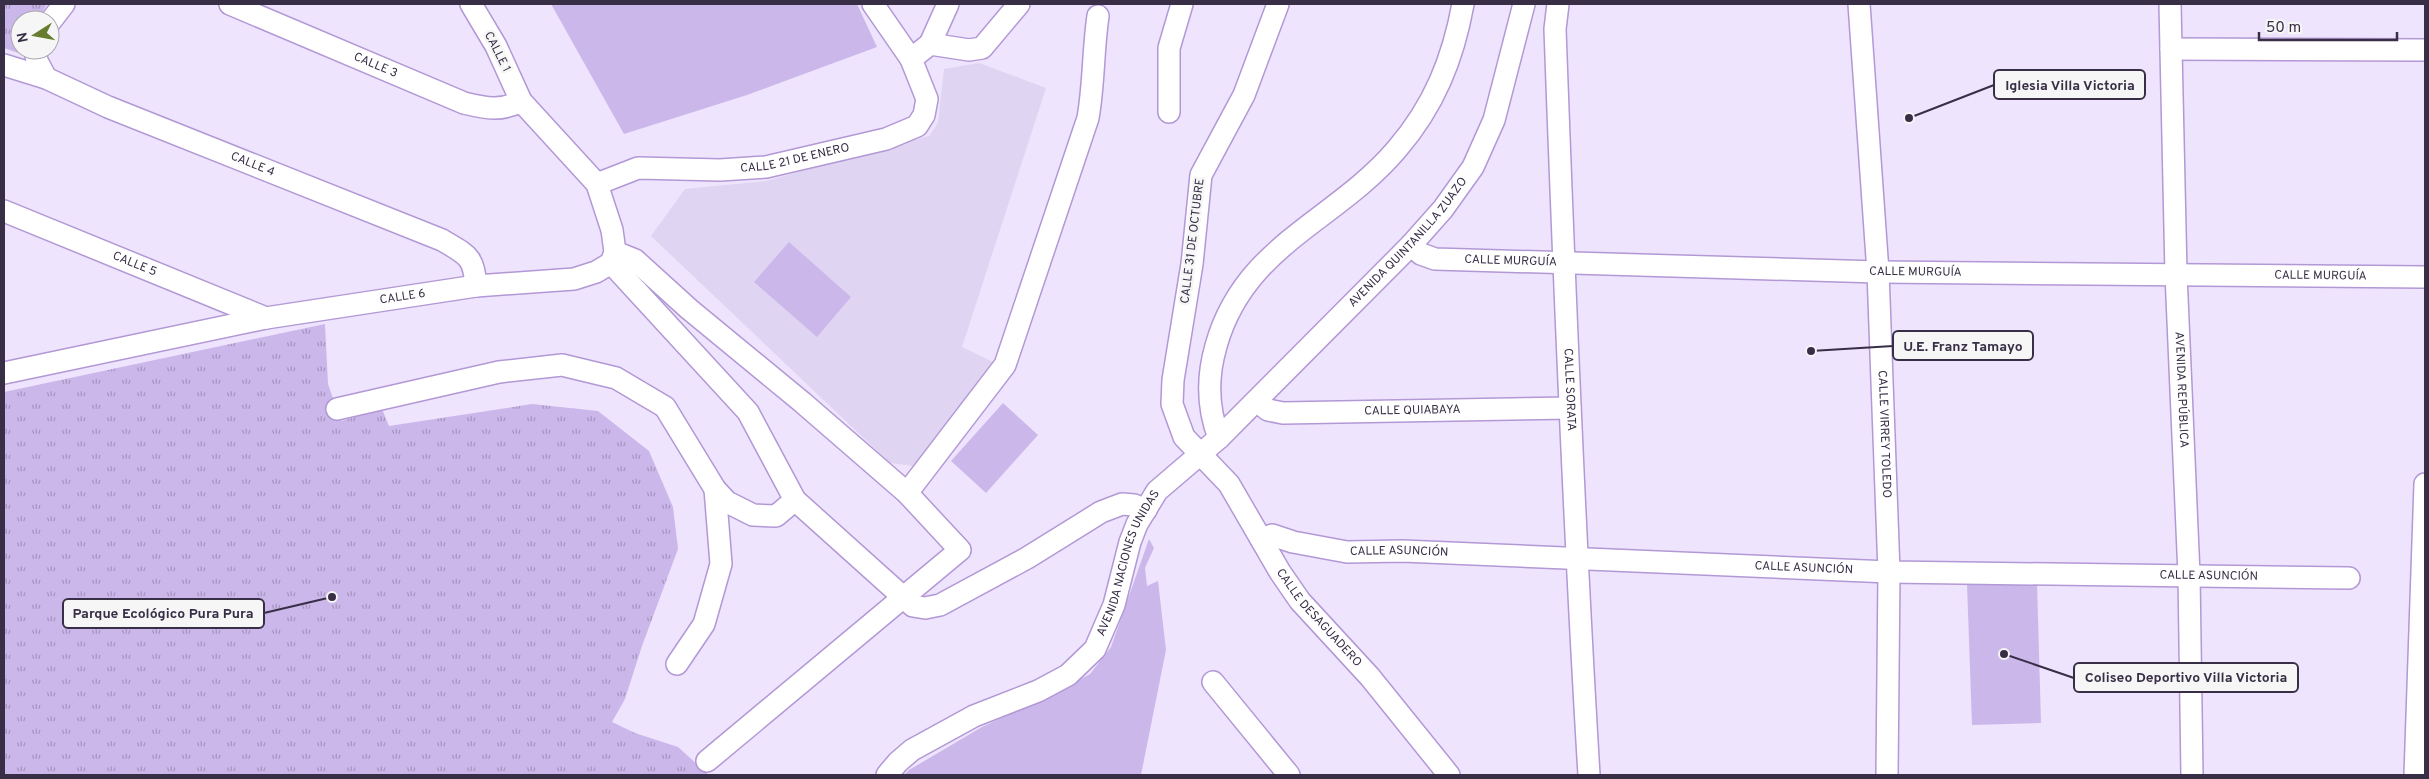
<svg xmlns="http://www.w3.org/2000/svg" width="2429" height="779" font-family="Overpass,sans-serif">
<style>
.built{fill:#dfd4f1}
.grass{fill:#ccb7eb}
.park{fill:url(#park-tufts)}
.lines{fill:none;stroke-linecap:round;stroke-linejoin:round}
.minor-casing{stroke:#b298d5;stroke-width:24}
.minor{stroke:#fff;stroke-width:21}
.labels{text-anchor:middle;dominant-baseline:central;stroke-width:5;stroke-linejoin:round;paint-order:stroke}
.street-label{font-size:12px;fill:#382e46;stroke:#f6f6f6}
.leader{fill:none;stroke:#382e46;stroke-width:2}
.callout-dot{fill:#382e46;stroke:#f6f6f6;stroke-width:2}
.callout{fill:#f6f6f6;stroke:#382e46;stroke-width:2}
.callout-label{font-size:14px;text-anchor:middle;font-weight:bold;fill:#382e46}
</style>
<defs>
<pattern id="park-tufts" width="24" height="20" patternUnits="userSpaceOnUse" patternTransform="scale(1.25)"><rect width="24" height="20" fill="#ccb7eb"/><path d="M3 7l-1-3M5 7V3M7 7l1-3M15 17l-1-3M17 17v-4M19 17l1-3" fill="none" stroke="#a795c0"/></pattern>
</defs>
<rect width="100%" height="100%" fill="#eee4fe"/>
<path class="built" d="M979,63L1046,88L962,347L995,363L913,466L890,463L651,236L685,189L766,181L929,136L938,123L944,69Z"/>
<g class="grass">
<path d="M551,4H857L877,47L747,95L624,134Z"/>
<path d="M789,242L851,297L817,337L754,282Z"/>
<path d="M1003,403L1038,435L986,493L951,461Z"/>
<path d="M1149,539L1154,548L1145,568L1147,586L1158,581L1166,650L1141,775H904L909,770L982,727L1060,691L1090,674L1111,647Z"/>
<path d="M2037,582L2041,723L1972,725L1967,584Z"/>
</g>
<g class="park">
<path d="M4,4H47L38,20H20V50H25L24,55L4,48Z"/>
<path d="M325,324L328,384L341,421L382,409L389,426L532,404L598,411L649,451L673,507L678,549L642,646L625,699L612,722L635,733L678,747L709,775H4V392Z"/>
</g>
<g class="lines">
<g class="minor-casing">
<g id="minor">
<path id="s1" d="M230,4L464,103C485,108 501,112 521,101"/>
<path id="s2" d="M1278,4L1244,95L1201,175L1192,264L1173,380L1172,404L1184,437L1229,484L1280,572L1300,601L1370,677L1449,775"/>
<path id="s3" d="M1558,4L1555,29C1564,278 1574,527 1589,775"/>
<path id="s4" d="M1859,4L1878,272L1889,572L1887,775"/>
<path id="s5" d="M2170,4L2176,274L2189,575L2192,775"/>
<path d="M50,22L64,4"/>
<path d="M930,44L948,4"/>
<path d="M2171,49L2425,50"/>
<path d="M35,50L37,61L46,78"/>
<path d="M911,59L930,44L969,50L982,48L1019,4"/>
<path id="s6" d="M4,65L46,78L108,107L442,240C467,255 474,256 476,286"/>
<path d="M1169,112V48L1182,4"/>
<path id="s7" d="M597,184L638,168L720,170L766,167L886,139L917,126L924,115L927,99L911,59L873,4"/>
<path id="s8" d="M4,211L266,318"/>
<path id="s9" d="M1411,245L1421,254L1435,259L1878,272L2425,277"/>
<path d="M615,252L635,260L689,309L802,402L907,493L960,550L707,761"/>
<path d="M611,263L748,412L795,500L913,606L925,608L940,605L1027,558L1101,512L1122,504L1134,505L1146,510"/>
<path id="s10" d="M4,373L266,318L476,286L574,279L596,272L611,263L615,252L612,230L597,184L521,101L496,46L471,4"/>
<path id="s11" d="M1257,401L1268,410L1283,413L1570,408"/>
<path d="M337,409L499,372L562,365L616,378L665,407L715,489L727,502L753,515L776,516L795,500"/>
<path d="M1219,438C1207,407 1207,377 1216,346C1244,245 1335,222 1397,149C1434,106 1453,59 1463,4"/>
<path d="M907,493L1005,365L1088,118C1094,84 1093,50 1098,16"/>
<path id="s12" d="M1261,539L1272,535L1293,542L1347,552L1403,551L1889,572L2349,578"/>
<path d="M677,664L704,624L721,564L715,489"/>
<path d="M1213,682L1289,775"/>
<path id="s13" d="M887,775L898,762L912,750L974,716L1038,691L1068,675L1095,649L1114,605L1130,542L1137,524L1157,491L1219,438L1411,245L1443,209L1473,167L1494,120L1524,4"/>
<path d="M2415,775L2425,484"/>
</g>
</g>
<use href="#minor" class="minor"/>
</g>
<g class="labels">
<g class="street-label">
<text transform="translate(497 52) rotate(63)">CALLE 1</text>
<text stroke="none"><textPath href="#s1" startOffset="158">CALLE 3</textPath></text>
<text stroke="none"><textPath href="#s7" startOffset="202">CALLE 21 DE ENERO</textPath></text>
<text stroke="none"><textPath href="#s6" startOffset="268">CALLE 4</textPath></text>
<text transform="translate(1193 241) rotate(-83)">CALLE 31 DE OCTUBRE</text>
<text stroke="none"><textPath href="#s13" startOffset="771">AVENIDA QUINTANILLA ZUAZO</textPath></text>
<text stroke="none"><textPath href="#s9" startOffset="104">CALLE MURGUÍA</textPath></text>
<text stroke="none"><textPath href="#s8" startOffset="141">CALLE 5</textPath></text>
<text stroke="none"><textPath href="#s9" startOffset="509">CALLE MURGUÍA</textPath></text>
<text stroke="none"><textPath href="#s9" startOffset="914">CALLE MURGUÍA</textPath></text>
<text stroke="none"><textPath href="#s10" startOffset="406">CALLE 6</textPath></text>
<text stroke="none"><textPath href="#s3" startOffset="386">CALLE SORATA</textPath></text>
<text stroke="none"><textPath href="#s5" startOffset="386">AVENIDA REPÚBLICA</textPath></text>
<text stroke="none"><textPath href="#s11" startOffset="159">CALLE QUIABAYA</textPath></text>
<text stroke="none"><textPath href="#s4" startOffset="431">CALLE VIRREY TOLEDO</textPath></text>
<text stroke="none"><textPath href="#s12" startOffset="141">CALLE ASUNCIÓN</textPath></text>
<text stroke="none"><textPath href="#s13" startOffset="339">AVENIDA NACIONES UNIDAS</textPath></text>
<text stroke="none"><textPath href="#s12" startOffset="546">CALLE ASUNCIÓN</textPath></text>
<text stroke="none"><textPath href="#s12" startOffset="951">CALLE ASUNCIÓN</textPath></text>
<text stroke="none"><textPath href="#s2" startOffset="681">CALLE DESAGUADERO</textPath></text>
</g>
</g>
<path class="leader" d="M1909 118L1994 85M1811 351L1893 346M332 597L264 613M2004 654L2074 678"/>
<g class="callout-dot">
<circle cx="1909" cy="118" r="5"/>
<circle cx="1811" cy="351" r="5"/>
<circle cx="332" cy="597" r="5"/>
<circle cx="2004" cy="654" r="5"/>
</g>
<g class="callout">
<rect x="1994" y="70" width="151" height="29" rx="5"/>
<rect x="1893" y="331" width="140" height="29" rx="5"/>
<rect x="63" y="599" width="201" height="29" rx="5"/>
<rect x="2074" y="663" width="224" height="29" rx="5"/>
</g>
<g class="callout-label">
<text x="2070" y="90">Iglesia Villa Victoria</text>
<text x="1963" y="351">U.E. Franz Tamayo</text>
<text x="163" y="618">Parque Ecológico Pura Pura</text>
<text x="2186" y="682">Coliseo Deportivo Villa Victoria</text>
</g>
<rect width="2429" height="779" fill="none" stroke="#382e46" stroke-width="10"/>
<g transform="translate(35 35) rotate(259)"><circle r="24" fill="#f6f6f6" stroke="#aaa6b0"/>
<path d="M0-4L9 19L0 12L-9 19Z" fill="#667c2e"/>
<text y="-8" font-size="14" font-weight="bold" text-anchor="middle" fill="#382e46">N</text>
</g>
<path d="M2259 32v8h138v-8" fill="none" stroke="#382e46" stroke-width="2.5"/>
<text x="2266" y="32" font-size="15" fill="#382e46" stroke="#f6f6f6" stroke-width="4" paint-order="stroke">50 m</text>
</svg>
